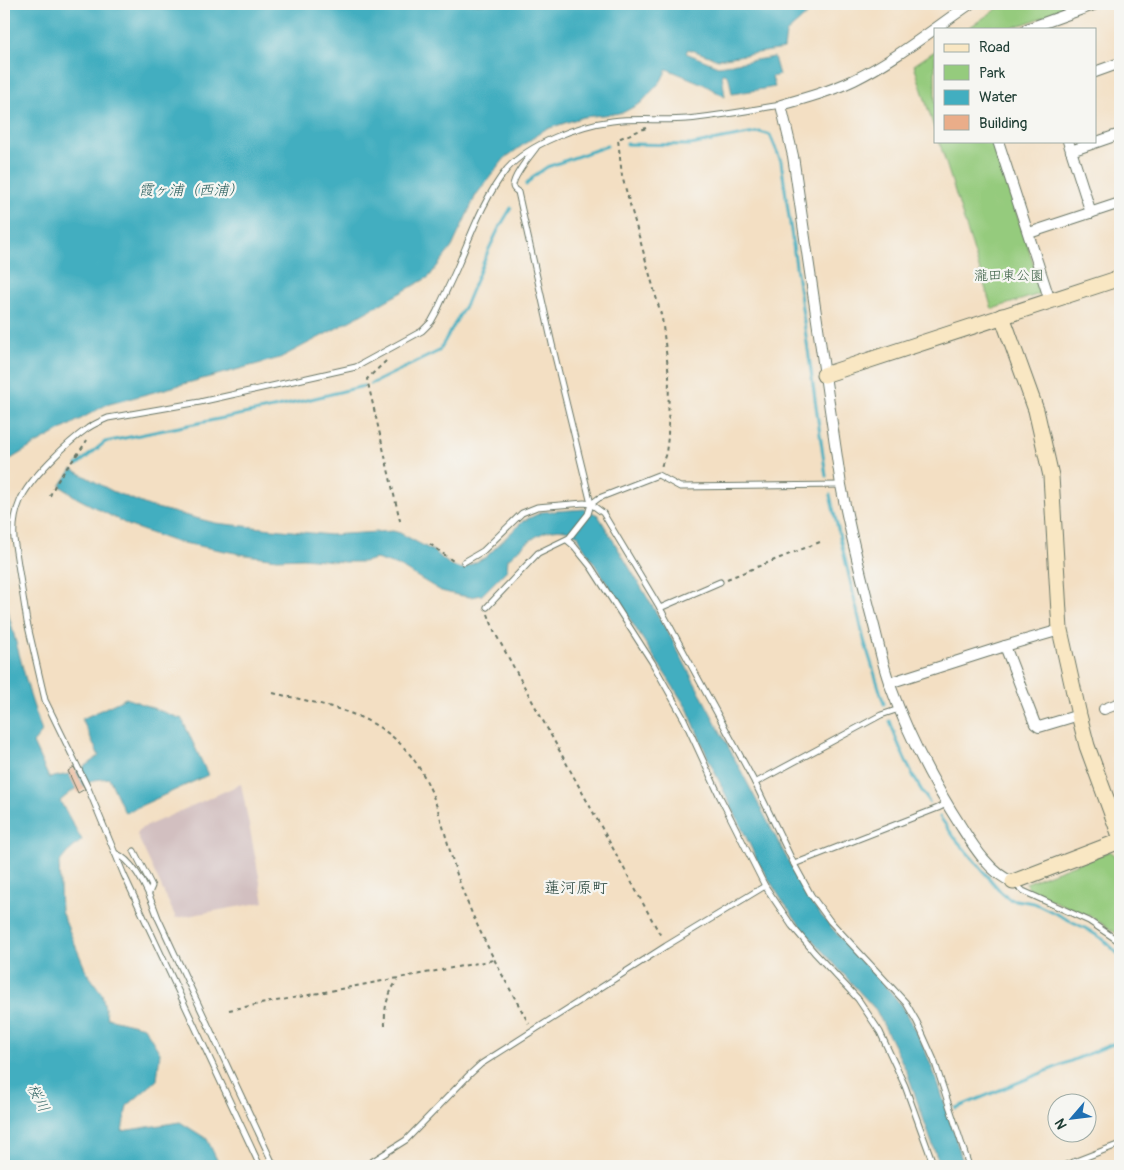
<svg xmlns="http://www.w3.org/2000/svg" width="1124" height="1170" font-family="Pangolin,'Klee One',sans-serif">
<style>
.industrial{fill:#d2bfc0}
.green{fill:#95cb7d;stroke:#5a8458}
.water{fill:#42aec0;stroke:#30767a}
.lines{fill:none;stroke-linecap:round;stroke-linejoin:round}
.stream{stroke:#42aec0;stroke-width:3}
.building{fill:#eaad89}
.lane-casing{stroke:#697666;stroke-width:7}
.street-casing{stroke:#697666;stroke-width:12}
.secondary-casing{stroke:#697666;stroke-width:17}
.path{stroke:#697666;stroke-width:2;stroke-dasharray:4 4;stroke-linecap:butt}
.lane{stroke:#fff;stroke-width:5}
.street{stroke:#fff;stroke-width:10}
.secondary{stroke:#f9e7c3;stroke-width:15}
.labels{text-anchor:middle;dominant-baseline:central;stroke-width:4.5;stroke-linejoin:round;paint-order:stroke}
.park-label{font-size:14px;fill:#3c6046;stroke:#f6f6f2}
.water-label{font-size:15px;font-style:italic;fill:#2a5f5e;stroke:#f6f6f2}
.quarter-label{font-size:16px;fill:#1f3d34;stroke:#f6f6f2}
</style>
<rect width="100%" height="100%" fill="#f6f6f2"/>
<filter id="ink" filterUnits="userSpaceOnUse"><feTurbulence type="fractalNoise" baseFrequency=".02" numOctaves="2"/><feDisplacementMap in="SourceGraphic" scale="10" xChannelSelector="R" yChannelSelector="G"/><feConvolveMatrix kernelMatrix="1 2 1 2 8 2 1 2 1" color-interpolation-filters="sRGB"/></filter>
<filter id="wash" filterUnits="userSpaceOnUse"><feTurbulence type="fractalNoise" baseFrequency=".0096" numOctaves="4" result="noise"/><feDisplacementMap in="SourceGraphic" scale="20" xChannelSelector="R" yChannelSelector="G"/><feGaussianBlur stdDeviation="1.12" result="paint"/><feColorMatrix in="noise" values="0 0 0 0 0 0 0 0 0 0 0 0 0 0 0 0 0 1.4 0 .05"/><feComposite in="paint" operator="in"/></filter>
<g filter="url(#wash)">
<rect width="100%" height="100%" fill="#f3dfc3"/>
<path class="industrial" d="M241,784L264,902L176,918L137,835L140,829Z"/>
<g class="green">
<path d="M1004,4H1065L1067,9L1009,29H967Z"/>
<path d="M935,51V131L914,65Z"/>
<path d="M939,141H993L1043,293L992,309Z"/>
<path d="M1110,851L1117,859L1120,866V936L1092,917L1029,891L1026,883Z"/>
</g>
<g class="water">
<path d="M4,4H819L786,33L784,49L718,59L688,49L686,53L718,66L774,57L779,75L772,77L775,87L732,94L729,78L725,74H722L725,97L703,84L667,69L661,81L641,103L622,113L583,117L544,130L505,158L476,195L452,247L429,277L339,327L280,358L106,405L34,445L4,463Z"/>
<path d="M72,469L112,491L149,506L215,523L330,535L393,531L400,533L435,552L451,566L462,569L486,557L523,521L542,512L585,509L598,515L669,634L810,902C829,925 849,948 870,970C879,980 890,990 898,1001C931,1049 947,1111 964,1166H940L907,1072L876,1010L805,932L781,899L758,862L708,758L688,710L581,543L578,535C550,519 529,541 508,559L507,570L482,595L470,597L457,595L441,591L401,567L376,559L363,562H344L303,558L277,559L246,555L173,541L130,526L77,498L60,486Z"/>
<path d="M4,597L30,695L42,732L33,743L49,778L69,774L76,788L60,801L82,840L67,853L59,863L61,911L86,971L102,994L107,1018L144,1027L160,1053L157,1080L127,1106L122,1131L180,1122L207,1139L220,1166H4Z"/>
<path d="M126,698L182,719L208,775L125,813L109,778L94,780L83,786L76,772L99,756L82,719Z"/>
</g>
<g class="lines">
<g class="stream">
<path d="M627,144L690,145L760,132L770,135L781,161L826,476"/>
<path d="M526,185L534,176L547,167L607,146"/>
<path d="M371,384L439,351L466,304L489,249L499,228L511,208"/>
<path d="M77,465L105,442L278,407L364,386"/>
<path d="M830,495L864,640L884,704"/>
<path d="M890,721C899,749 913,778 929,802"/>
<path d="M940,817L954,837L1001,892L1009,899L1034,903L1085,928L1104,940L1120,956"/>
<path d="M956,1108L1120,1041"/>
</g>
</g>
<g id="blocks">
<path class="building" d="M74,767L85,789L78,793L68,771Z"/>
</g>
</g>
<g filter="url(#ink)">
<use href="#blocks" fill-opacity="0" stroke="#697666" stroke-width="1"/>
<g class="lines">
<g class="lane-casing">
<g id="lane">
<path d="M591,504L599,498L658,475L680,487L841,485"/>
<path d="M567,540L574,546L591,567L652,662L684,719L720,797L765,886L792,926L814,952L858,999L880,1032L905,1086L934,1166"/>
<path d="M464,562L483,551L522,513L537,507L584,503L591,504L603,513L660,608L755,783L794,864L811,895L830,921L906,1003L917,1022L934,1060L969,1166"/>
<path d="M487,607L538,553L569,538L588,514L591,504L552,344L518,192C515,190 513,189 513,186C513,176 530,156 536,148"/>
<path d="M660,608L720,582"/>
<path d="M755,783L881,715L899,709"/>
<path d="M134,851L152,886L149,893"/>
<path d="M115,853C136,861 151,898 158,918L274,1166"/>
<path d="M794,864L938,808L946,804"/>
<path d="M1015,884L1023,891L1089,921L1120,942"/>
<path d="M260,1166L124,875L88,788L45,700L27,622L14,539C13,526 15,513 20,501C29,479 68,442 88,428C94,424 101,421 108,418L200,402L356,367L422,331L431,322L437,311C444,295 452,280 459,263C472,232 485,196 507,169C529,144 579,125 612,121C637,118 662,121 687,119C719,116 750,110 781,105"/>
<path d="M365,1166L406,1140L469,1075L481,1064L666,946L765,886"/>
<path d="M1063,1166L1120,1144"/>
</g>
</g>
<g class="street-casing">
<g id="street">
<path d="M970,4C933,29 895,60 854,80C831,91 806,98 781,105L793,156L841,485C850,533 862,580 874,626C879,646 883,666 890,685C908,735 933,783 962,828C974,847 991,874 1013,882"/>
<path d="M1027,29L1096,4"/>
<path d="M1095,72L1120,63"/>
<path d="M998,141L1050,301"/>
<path d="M1068,141L1091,213"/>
<path d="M1071,151L1120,134"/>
<path d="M1029,233L1120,203"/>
<path d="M1005,646L1035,724L1039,727L1079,715"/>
<path d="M889,683L1005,646L1060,630"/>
<path d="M1104,709L1120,703"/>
</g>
</g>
<g class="secondary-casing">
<g id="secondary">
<path d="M1002,316L1036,410L1051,476L1060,630L1079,715L1087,746L1120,836"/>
<path d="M824,375L1120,278"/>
<path d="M1013,882L1120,841"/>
</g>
</g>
<g class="path">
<path d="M646,128L618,139L622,176L662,318L669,376L668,437L666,453L661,467"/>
<path d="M386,361L367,379L401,525"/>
<path d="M50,496C58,475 76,459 87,440"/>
<path d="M430,544L453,561H456"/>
<path d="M727,579L820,542"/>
<path d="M488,614L495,633L662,938"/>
<path d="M273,693C343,709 400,717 431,791C444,823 450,857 462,889C480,936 505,980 529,1024"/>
<path d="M229,1010L494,960"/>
<path d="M385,1026C384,1006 387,997 397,980"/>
</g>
<use href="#lane" class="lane"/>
<use href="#street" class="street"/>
<use href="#secondary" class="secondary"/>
</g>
</g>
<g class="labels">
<g class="park-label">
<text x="1009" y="275">瀧田東公園</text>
</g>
<g class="water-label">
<text x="191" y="190">霞ヶ浦（西浦）</text>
<text transform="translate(38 1098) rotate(63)">桜川</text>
</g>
<g class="quarter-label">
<text x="576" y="888">蓮河原町</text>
</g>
</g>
<rect width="1124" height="1170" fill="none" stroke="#f6f6f2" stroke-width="20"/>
<rect x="934" y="28" width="162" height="115" fill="#f6f6f2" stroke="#a0aca6"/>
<rect x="944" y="44" width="25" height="8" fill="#f9e7c3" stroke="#a0aca6"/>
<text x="979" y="52" font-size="15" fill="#1f3d34">Road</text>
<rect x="944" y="65" width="25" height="15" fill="#95cb7d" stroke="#a0aca6"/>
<text x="979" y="78" font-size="15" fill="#1f3d34">Park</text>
<rect x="944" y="90" width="25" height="15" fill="#42aec0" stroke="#a0aca6"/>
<text x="979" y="102" font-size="15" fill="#1f3d34">Water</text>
<rect x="944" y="115" width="25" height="15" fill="#eaad89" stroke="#a0aca6"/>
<text x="979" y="128" font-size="15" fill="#1f3d34">Building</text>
<g transform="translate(1072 1118) rotate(242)"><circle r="24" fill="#f6f6f2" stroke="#a0aca6"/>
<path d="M0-4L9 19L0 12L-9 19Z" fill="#1f6fb2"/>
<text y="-8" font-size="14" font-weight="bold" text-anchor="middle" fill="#1f3d34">N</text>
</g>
</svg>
